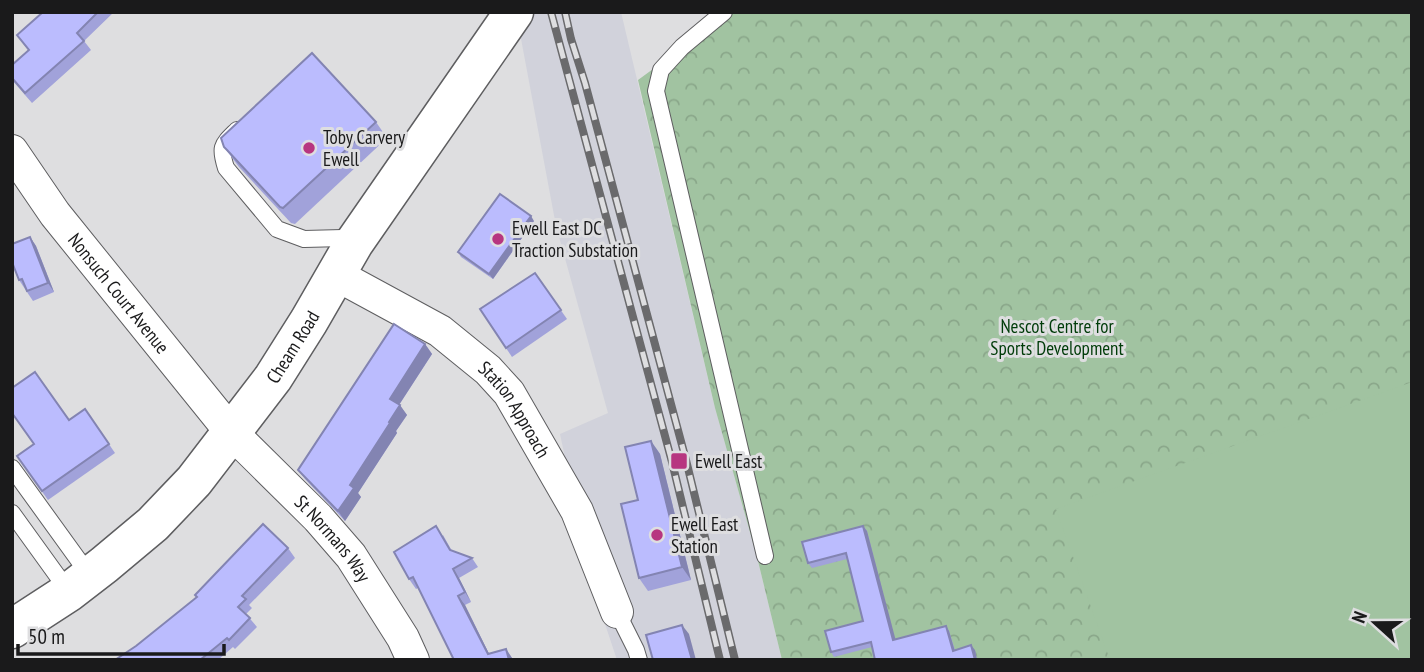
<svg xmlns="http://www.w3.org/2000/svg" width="1424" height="672" font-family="'PT Sans Narrow',sans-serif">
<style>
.built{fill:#d1d2db}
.park{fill:url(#park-crowns)}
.pitch{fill:#a1c3a1}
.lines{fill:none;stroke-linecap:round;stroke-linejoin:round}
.lane-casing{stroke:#5e5e60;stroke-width:18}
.street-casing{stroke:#5e5e60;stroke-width:34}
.highway-casing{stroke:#5e5e60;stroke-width:41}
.lane{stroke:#fff;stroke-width:16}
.street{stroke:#fff;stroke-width:32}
.highway{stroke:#fff;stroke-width:38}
.rail-casing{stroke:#6a6a6c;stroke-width:8}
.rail{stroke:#dedee0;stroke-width:5;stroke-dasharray:16;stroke-linecap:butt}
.wall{fill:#a1a2da}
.shaded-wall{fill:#8384b2}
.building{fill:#bbbcfe;stroke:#8384b2;stroke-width:2}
.poi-dot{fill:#b73680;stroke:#dedee0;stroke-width:2.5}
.labels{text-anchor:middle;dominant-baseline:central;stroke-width:6;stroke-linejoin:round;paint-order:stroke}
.poi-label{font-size:19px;fill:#1a1a1b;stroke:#dedee0;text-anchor:start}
.street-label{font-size:19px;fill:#1a1a1b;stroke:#dedee0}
.park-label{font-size:19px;fill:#003c09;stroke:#dedee0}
</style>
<defs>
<pattern id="park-crowns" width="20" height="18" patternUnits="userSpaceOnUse" patternTransform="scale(1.75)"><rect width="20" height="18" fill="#a1c3a1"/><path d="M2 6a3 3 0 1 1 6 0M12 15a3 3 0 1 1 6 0" fill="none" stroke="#8aa78a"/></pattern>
</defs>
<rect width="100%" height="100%" fill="#dedee0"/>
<path class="built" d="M516,12H621L715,408L757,557L782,660H617L593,588L560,434L608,413L556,226Z"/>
<path class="park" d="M731,12H1412V660H782L757,557L715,408L638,80Z"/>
<path class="pitch" d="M1412,382V660H1110L1056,509Z"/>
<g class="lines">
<g class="lane-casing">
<g id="lane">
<path d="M724,12L682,47L661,70L656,91L765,556"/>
<path d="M237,130C222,145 219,146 226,168L277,229L304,239L343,238L354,243"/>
<path d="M12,468L90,576"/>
<path d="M12,513L69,592"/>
<path d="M617,612L636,650L639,660"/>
</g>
</g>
<g class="street-casing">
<g id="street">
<path id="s1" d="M12,151L55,214L231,432L318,518L351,556L403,638L413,660"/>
<path id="s2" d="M335,274L440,331L488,370L509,393L577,511L617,612"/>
</g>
</g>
<g class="highway-casing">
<g id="highway">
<path id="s3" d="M12,629L69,592L104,565L153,524L194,481L273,378L309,321L354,243L514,12"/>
</g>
</g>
<use href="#lane" class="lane"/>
<use href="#street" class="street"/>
<use href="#highway" class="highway"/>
<g class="rail-casing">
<g id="rail">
<path d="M551,12L672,462L720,660"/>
<path d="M565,12L571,39L585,83L686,460L735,660"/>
</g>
</g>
<use href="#rail" class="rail"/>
</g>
<g class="wall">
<path d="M43,12H114L84,41L91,50L32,103L12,80V65L28,50L17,35Z"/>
<path d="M376,122L387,138L295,224L291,223L239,167L224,147Z"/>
<path d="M534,221L493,279L461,257L458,252Z"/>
<path d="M30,237L36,246L54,292L33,301L19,280Z"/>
<path d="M535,273L567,319L512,357L480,309Z"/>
<path d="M425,344L432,354L399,405L407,415L396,431L397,433L358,493L361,497L345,521L305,479L298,470Z"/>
<path d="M85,409L115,453L48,500L17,456Z"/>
<path d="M651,441L660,454L691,580L648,591L639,578L638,500Z"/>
<path d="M863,526L867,531L895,640L946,626L949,631L955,650H975L977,660H875L872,647L834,657L831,652L863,621L847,559L812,568L808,563Z"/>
<path d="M443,535L452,551L472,558L478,567L459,578L471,602L465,605L489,654L506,649L512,658L454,660L418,588L416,589L409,579Z"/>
<path d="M288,548L295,558L249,605L252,608L246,614L257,627L235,649L233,647L218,660H115Z"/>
</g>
<g class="shaded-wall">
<path d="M531,216L534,221L493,279L489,274Z"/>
<path d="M30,237L36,246L54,292L48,283Z"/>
<path d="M425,344L432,354L397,408L390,399Z"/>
<path d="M400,405L407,415L396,431L397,433L358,493L361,497L345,521L338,511L350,485Z"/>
<path d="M651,441L660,454L691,580L682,567Z"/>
<path d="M863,526L867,531L897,645L893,640Z"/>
<path d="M453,569L459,578L471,602L465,592Z"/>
<path d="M458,596L465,605L492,660L488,654Z"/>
<path d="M682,625L689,634L696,660H692Z"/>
<path d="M946,626L949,631L956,655L953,651Z"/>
<path d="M971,645L975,650L977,660H975Z"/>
<path d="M506,649L512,658L513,660H509Z"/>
</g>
<g class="building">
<path d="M43,12H98L77,33L84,41L25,93L12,78V65L29,50L17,35Z"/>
<path d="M312,53L376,122L283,208L280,207L227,150L224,147L221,138Z"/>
<path d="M500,194L531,216L489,274L458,252Z"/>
<path d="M30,237L48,283L27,291L22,279L19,280L12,262V244Z"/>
<path d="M535,273L561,310L506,348L480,309Z"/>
<path d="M394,324L425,344L390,399L400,405L389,422L390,423L350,485L354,488L338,511L298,470Z"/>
<path d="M35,372L69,420L85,409L109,444L42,491L17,456L34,444L12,413V388Z"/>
<path d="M651,441L682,567L639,578L621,504L638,500L625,447Z"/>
<path d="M263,524L288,548L242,596L246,599L238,607L250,618L229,640L227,638L200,660H115L136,646L197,597L195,595Z"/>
<path d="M436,526L450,550L472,558L453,569L465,592L458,596L488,654L506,649L509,660H454L413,577L409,579L394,552Z"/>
<path d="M863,526L893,640L946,626L953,651L971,645L975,660H875L871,642L831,652L825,631L863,621L846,553L808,563L802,542Z"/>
<path d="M682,625L692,660H653L646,635Z"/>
</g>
<g class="poi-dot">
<circle cx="309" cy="148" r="7"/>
<circle cx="498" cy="239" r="7"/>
<rect x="670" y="452" width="18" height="18" rx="3.5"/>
<circle cx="657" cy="535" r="7"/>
</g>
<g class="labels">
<g class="poi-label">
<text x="323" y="137">Toby Carvery<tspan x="323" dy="22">Ewell</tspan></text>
<text x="512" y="228">Ewell East DC<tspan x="512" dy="22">Traction Substation</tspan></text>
<text x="695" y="461">Ewell East</text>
<text x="671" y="524">Ewell East<tspan x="671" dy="22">Station</tspan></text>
</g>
<g class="street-label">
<text stroke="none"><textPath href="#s1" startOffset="178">Nonsuch Court Avenue</textPath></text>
<text stroke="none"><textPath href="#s3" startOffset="402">Cheam Road</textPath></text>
<text stroke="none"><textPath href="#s2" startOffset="229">Station Approach</textPath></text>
<text stroke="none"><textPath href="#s1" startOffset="504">St Normans Way</textPath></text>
</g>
<g class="park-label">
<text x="1057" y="326">Nescot Centre for<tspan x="1057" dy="22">Sports Development</tspan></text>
</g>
</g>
<rect width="1424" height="672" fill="none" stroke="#1a1a1b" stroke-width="28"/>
<g transform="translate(1375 623) rotate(291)" stroke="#dedee0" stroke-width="5" paint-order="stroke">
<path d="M0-5L12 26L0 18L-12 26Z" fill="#1a1a1b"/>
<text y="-10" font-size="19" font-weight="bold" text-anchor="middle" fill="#1a1a1b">N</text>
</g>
<path d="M18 644v10h206v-10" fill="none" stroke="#1a1a1b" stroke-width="3.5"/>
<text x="28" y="644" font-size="21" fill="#1a1a1b" stroke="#dedee0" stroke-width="5" paint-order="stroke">50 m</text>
</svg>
